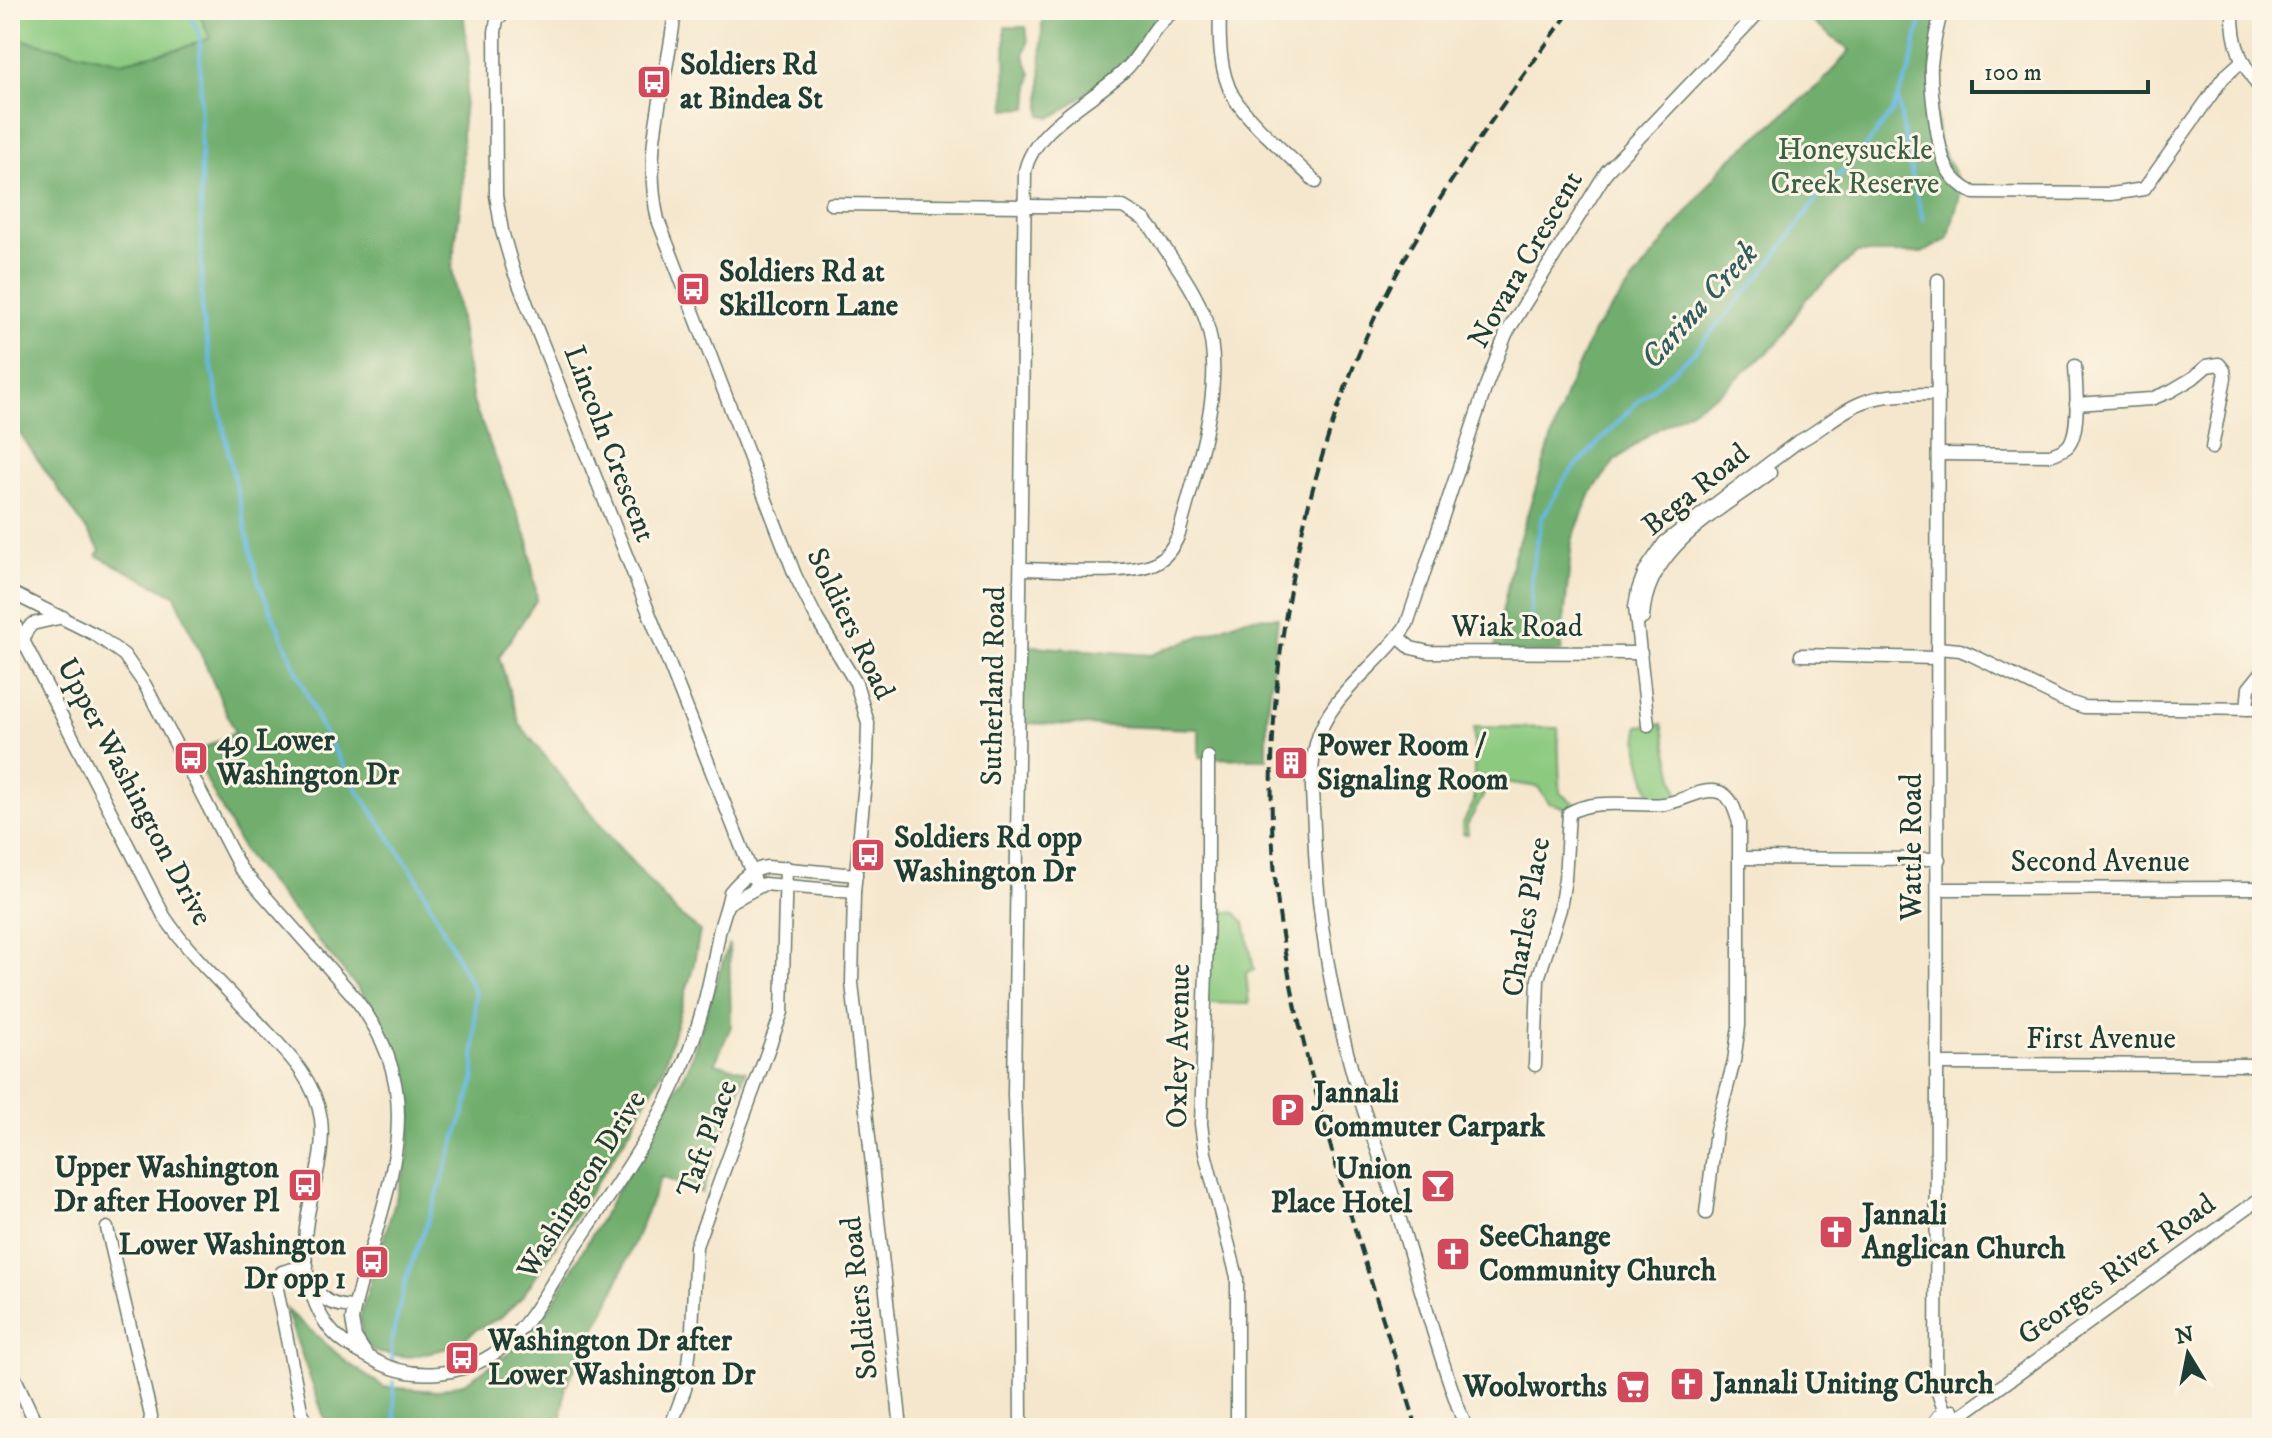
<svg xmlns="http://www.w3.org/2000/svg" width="2272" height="1438" font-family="'IM FELL DW Pica',serif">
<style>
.green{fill:#8cca80;stroke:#56845a;stroke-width:2}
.forest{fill:#71ae6e;stroke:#487651;stroke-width:2}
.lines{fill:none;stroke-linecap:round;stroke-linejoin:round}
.stream{stroke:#67b9e3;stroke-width:4}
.minor-casing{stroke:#6a786a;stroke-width:15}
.minor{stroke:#fff;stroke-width:12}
.rail{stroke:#1f3d34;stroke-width:4;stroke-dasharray:12 6;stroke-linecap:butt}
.labels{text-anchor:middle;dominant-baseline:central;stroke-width:6;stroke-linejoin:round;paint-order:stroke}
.poi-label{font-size:30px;font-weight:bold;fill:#1f3d34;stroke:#fcf5e5;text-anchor:start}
.park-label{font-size:30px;fill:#3a6047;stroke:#fcf5e5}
.street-label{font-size:30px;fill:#1f3d34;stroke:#fcf5e5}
.water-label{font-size:32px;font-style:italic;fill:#315c60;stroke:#fcf5e5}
</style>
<rect width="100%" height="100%" fill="#fcf5e5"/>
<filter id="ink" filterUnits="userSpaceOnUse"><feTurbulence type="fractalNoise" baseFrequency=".0125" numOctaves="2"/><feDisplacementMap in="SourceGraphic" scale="16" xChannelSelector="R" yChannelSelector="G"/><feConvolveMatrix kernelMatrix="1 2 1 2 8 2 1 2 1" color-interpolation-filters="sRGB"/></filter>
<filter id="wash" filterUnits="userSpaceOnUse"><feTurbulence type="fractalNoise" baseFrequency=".006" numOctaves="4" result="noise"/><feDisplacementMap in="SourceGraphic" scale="32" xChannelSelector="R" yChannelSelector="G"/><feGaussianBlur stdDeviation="1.8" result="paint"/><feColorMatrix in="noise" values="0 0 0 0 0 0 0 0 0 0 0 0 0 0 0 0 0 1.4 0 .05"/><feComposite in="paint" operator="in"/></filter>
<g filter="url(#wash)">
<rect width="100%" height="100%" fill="#f5e7cd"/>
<g class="green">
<path d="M10,10H198L211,38L182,48L121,62L10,37Z"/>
<path d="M1662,724L1679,800L1652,804L1639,752L1638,726Z"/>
<path d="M1474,727L1558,728L1560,793L1579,807L1569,813L1565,808L1549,803L1538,787L1492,780L1467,825L1468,834H1463L1462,825L1474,802Z"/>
<path d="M1208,909L1236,913L1245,923L1254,970L1246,972L1249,1004L1205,1003Z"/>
</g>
<g class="forest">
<path d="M198,10H463L469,63L462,130L463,185L452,268L473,402L528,540L537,599L499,657L520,725L610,837L677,913L700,931L693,968L663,1069L625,1139L522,1297L500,1318L477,1329L456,1346L410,1357L379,1353L368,1347L362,1338L360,1317L407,1162L412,1118L411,1096L372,1005L245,854L193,754L235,732L175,595L97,556L100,550L10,419L17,201V176L10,147V37L121,62L182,48L210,38Z"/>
<path d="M1077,10H1161L1126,62L1060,113L1051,117L1041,115L1042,23L1044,17L1053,13L1075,14Z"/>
<path d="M1797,10H1942L1931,67L1939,145L1962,187L1948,239L1922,253H1857L1806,299L1777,344L1721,392L1648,435L1615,461L1591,493L1572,540L1561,652L1494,653L1513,559L1567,390L1593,332L1725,164L1820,84L1850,51Z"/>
<path d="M1005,27H1026L1028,42L1024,55L1031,74L1028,108L1006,109Z"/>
<path d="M1278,617L1267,719V759L1199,758V729L1019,723L1020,645L1151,655L1246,618Z"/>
<path d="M729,943L731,1026L715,1063L746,1071L702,1193L661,1177L610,1300L565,1387L561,1428H328L285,1308L348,1363L384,1387L437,1391L466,1382L511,1352L548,1311L688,1068Z"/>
</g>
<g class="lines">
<g class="stream">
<path d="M188,10L200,36L202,316L230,461L258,581L321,727L357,789L417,878L475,993L474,1082L436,1199L407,1275L391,1342L392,1361"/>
<path d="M1898,101L1913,182L1923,220"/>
<path d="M1530,633L1532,570L1542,518L1566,477L1638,401L1694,352L1762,274L1820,195L1865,148L1892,112L1910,69L1920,24L1927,10"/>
<path d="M393,1382L396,1428"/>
</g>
</g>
</g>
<g filter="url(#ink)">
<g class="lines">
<g class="minor-casing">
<g id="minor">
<path d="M508,10L497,19L495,32L496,195L502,231L513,269L757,886"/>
<path d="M675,10C668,84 641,144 658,220L795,575L817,619L856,683L868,723L867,763L854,892L852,983L901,1428"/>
<path d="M1009,10H1022"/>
<path d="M1220,10C1219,38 1219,71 1233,96C1248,122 1293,159 1316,182"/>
<path d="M1464,10H1470"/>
<path d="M1942,10C1937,27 1933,47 1931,65C1930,86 1937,149 1947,168C1953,180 1962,187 1974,193L2111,194L2144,189L2223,78L2241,62"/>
<path d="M2233,10C2232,47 2242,63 2262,92"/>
<path d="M831,204L1123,207L1145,220L1153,230C1171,259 1195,288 1206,321C1228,385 1195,470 1179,534C1174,546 1167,557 1155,563C1128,576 1053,569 1021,569"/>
<path d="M1938,280C1936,649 1939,1018 1936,1387L1945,1413"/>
<path d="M2076,404L2151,399L2171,391L2193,378L2207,366L2219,364L2224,370L2225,378L2212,448"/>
<path d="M1938,454L2050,455C2056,453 2062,451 2067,447C2081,434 2076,385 2075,366"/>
<path d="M10,592L96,635L124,655L145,685L240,868L350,992C421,1077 400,1153 371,1249C364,1272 356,1296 352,1320L355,1337L366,1354"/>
<path d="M10,615L164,916C189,954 224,986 256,1020C283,1049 315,1077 321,1119C325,1152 314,1182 308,1214C301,1251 306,1299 330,1329C342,1344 358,1351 374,1360C413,1382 464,1376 499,1350C530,1326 550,1285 571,1253C612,1191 657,1130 685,1061C702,1020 711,977 719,933C722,919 728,906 730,892C740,880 751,869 767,867L856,875"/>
<path d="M1643,618C1646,547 1720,511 1770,473"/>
<path d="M1398,637L1411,648L1429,652L1641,653"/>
<path d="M24,641L25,633L32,624L63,617"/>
<path d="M1937,648L1960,650L1972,655L2063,700L2084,707L2262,709"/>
<path d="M1801,655L1937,658"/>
<path d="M2247,709L2249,688L2262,672"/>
<path d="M1648,725L1635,607L1638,590L1645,571L1665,542L1796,443C1819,432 1838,412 1861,403C1885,393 1912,395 1938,394"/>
<path d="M1208,757V909L1201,1124L1205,1153L1237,1277V1428"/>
<path d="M1739,858L1939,859"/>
<path d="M1939,889L2262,888"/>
<path d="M729,903L764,884L854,892"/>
<path d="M1939,1064L2262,1065"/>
<path d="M1535,1065L1538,979L1560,909L1565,879L1569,813C1597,797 1633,807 1664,804C1682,802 1701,787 1719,792C1732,796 1735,811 1739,823V1026L1734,1061L1716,1130L1706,1213"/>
<path d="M107,1228L151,1416L149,1428"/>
<path d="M307,1265L282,1272L277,1289L301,1410L309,1428"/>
<path d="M315,1287C324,1303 336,1306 354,1307"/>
<path d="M10,1367L38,1428"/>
<path d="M1963,1414L2262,1197"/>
<path d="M670,1428L685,1389L692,1330L696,1246L782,1012L786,867"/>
<path d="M1021,1428L1020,1246L1014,1095L1025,171C1034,127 1094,100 1124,71C1145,52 1151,24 1177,10"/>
<path d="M1466,1428C1439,1358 1420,1285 1398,1213C1387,1175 1372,1137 1360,1098C1333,1010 1317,921 1314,829C1313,802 1309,771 1316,744C1329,693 1379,667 1407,624L1486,386L1506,334L1607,171L1761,10"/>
<path d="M1930,1428L1939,1416L1953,1411"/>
</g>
</g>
<use href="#minor" class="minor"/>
<path class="rail" d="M1417,1428C1369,1271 1314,1115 1285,953C1246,732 1294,459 1403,262C1452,173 1511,92 1571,10"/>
</g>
</g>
<defs>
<g id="bus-square" transform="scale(1.8)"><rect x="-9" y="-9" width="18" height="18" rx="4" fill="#d1495b" stroke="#fcf5e5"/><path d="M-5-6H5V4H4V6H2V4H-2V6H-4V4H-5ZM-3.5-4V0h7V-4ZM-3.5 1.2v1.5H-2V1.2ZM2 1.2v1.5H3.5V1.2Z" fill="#fff"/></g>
<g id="building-square" transform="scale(1.8)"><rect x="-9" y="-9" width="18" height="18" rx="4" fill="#d1495b" stroke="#fcf5e5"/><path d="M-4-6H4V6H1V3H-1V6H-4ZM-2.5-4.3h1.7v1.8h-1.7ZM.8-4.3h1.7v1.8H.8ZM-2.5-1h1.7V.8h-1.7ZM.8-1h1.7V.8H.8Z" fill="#fff"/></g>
<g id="parking-square" transform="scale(1.8)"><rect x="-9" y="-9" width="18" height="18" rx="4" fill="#d1495b" stroke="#fcf5e5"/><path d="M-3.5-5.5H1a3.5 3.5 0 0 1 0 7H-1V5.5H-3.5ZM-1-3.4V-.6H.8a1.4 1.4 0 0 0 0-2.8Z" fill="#fff"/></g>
<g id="bar-square" transform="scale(1.8)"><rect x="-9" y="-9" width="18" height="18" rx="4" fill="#d1495b" stroke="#fcf5e5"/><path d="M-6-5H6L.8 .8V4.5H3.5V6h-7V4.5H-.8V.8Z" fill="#fff"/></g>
<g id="church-square" transform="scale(1.8)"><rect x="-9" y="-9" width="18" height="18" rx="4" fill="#d1495b" stroke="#fcf5e5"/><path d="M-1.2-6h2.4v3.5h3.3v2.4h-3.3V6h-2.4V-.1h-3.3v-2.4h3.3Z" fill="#fff"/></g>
<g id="supermarket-square" transform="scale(1.8)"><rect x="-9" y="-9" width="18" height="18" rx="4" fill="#d1495b" stroke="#fcf5e5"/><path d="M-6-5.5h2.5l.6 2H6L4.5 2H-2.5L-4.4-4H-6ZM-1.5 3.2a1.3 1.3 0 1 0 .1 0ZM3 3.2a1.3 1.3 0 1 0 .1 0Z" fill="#fff"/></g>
</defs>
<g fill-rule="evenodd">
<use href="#bus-square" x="654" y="82"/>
<use href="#bus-square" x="693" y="289"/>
<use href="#bus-square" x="191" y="758"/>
<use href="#building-square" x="1291" y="763"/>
<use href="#bus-square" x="868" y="855"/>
<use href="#parking-square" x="1288" y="1110"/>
<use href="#bus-square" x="305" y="1185"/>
<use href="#bar-square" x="1438" y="1186"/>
<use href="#church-square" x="1836" y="1232"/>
<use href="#church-square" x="1453" y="1254"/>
<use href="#bus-square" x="372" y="1262"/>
<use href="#bus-square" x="462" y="1358"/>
<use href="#church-square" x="1687" y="1384"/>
<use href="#supermarket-square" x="1633" y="1387"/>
</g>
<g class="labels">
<g class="poi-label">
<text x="680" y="65">Soldiers Rd<tspan x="680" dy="34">at Bindea St</tspan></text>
<text x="719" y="272">Soldiers Rd at<tspan x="719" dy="34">Skillcorn Lane</tspan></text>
<text x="217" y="741">49 Lower<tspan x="217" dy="34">Washington Dr</tspan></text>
<text x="1317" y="746">Power Room /<tspan x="1317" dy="34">Signaling Room</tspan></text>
<text x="894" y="838">Soldiers Rd opp<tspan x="894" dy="34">Washington Dr</tspan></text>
<text x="1314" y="1093">Jannali<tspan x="1314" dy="34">Commuter Carpark</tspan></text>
<text x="279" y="1168" text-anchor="end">Upper Washington<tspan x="279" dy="34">Dr after Hoover Pl</tspan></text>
<text x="1412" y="1169" text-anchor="end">Union<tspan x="1412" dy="34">Place Hotel</tspan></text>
<text x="1862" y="1215">Jannali<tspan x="1862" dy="34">Anglican Church</tspan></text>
<text x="1479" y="1237">SeeChange<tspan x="1479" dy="34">Community Church</tspan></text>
<text x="346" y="1245" text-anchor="end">Lower Washington<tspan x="346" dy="34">Dr opp 1</tspan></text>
<text x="488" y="1341">Washington Dr after<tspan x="488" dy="34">Lower Washington Dr</tspan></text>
<text x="1713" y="1384">Jannali Uniting Church</text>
<text x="1607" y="1387" text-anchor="end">Woolworths</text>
</g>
<g class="park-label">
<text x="1855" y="150">Honeysuckle<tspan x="1855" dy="34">Creek Reserve</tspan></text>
</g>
<g class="street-label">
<text transform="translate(1526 260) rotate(-60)">Novara Crescent</text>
<text transform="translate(609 444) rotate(69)">Lincoln Crescent</text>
<text transform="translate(1696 490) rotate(-39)">Bega Road</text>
<text transform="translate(850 624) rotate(64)">Soldiers Road</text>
<text x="1517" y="627">Wiak Road</text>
<text transform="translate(994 686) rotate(-89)">Sutherland Road</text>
<text transform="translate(134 792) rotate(62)">Upper Washington Drive</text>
<text transform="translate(1912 847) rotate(-90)">Wattle Road</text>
<text x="2100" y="862">Second Avenue</text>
<text transform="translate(1527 917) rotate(-80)">Charles Place</text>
<text x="2101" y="1039">First Avenue</text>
<text transform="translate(1179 1046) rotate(-89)">Oxley Avenue</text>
<text transform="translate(708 1139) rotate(-70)">Taft Place</text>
<text transform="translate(582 1185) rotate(-58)">Washington Drive</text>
<text transform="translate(2117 1270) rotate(-36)">Georges River Road</text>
<text transform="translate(860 1298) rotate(-96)">Soldiers Road</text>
</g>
<g class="water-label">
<text transform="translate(1700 306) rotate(-48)">Carina Creek</text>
</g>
</g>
<rect width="2272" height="1438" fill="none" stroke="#fcf5e5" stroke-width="40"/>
<g transform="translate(2188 1354) rotate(350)" stroke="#fcf5e5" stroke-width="6" paint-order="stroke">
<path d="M0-6L14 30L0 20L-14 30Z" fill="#1f3d34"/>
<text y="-12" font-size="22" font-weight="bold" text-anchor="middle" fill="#1f3d34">N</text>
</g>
<path d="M1972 80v12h176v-12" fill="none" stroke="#1f3d34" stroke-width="4"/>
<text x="1984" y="80" font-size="24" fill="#1f3d34" stroke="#fcf5e5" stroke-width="6" paint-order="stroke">100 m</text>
</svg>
